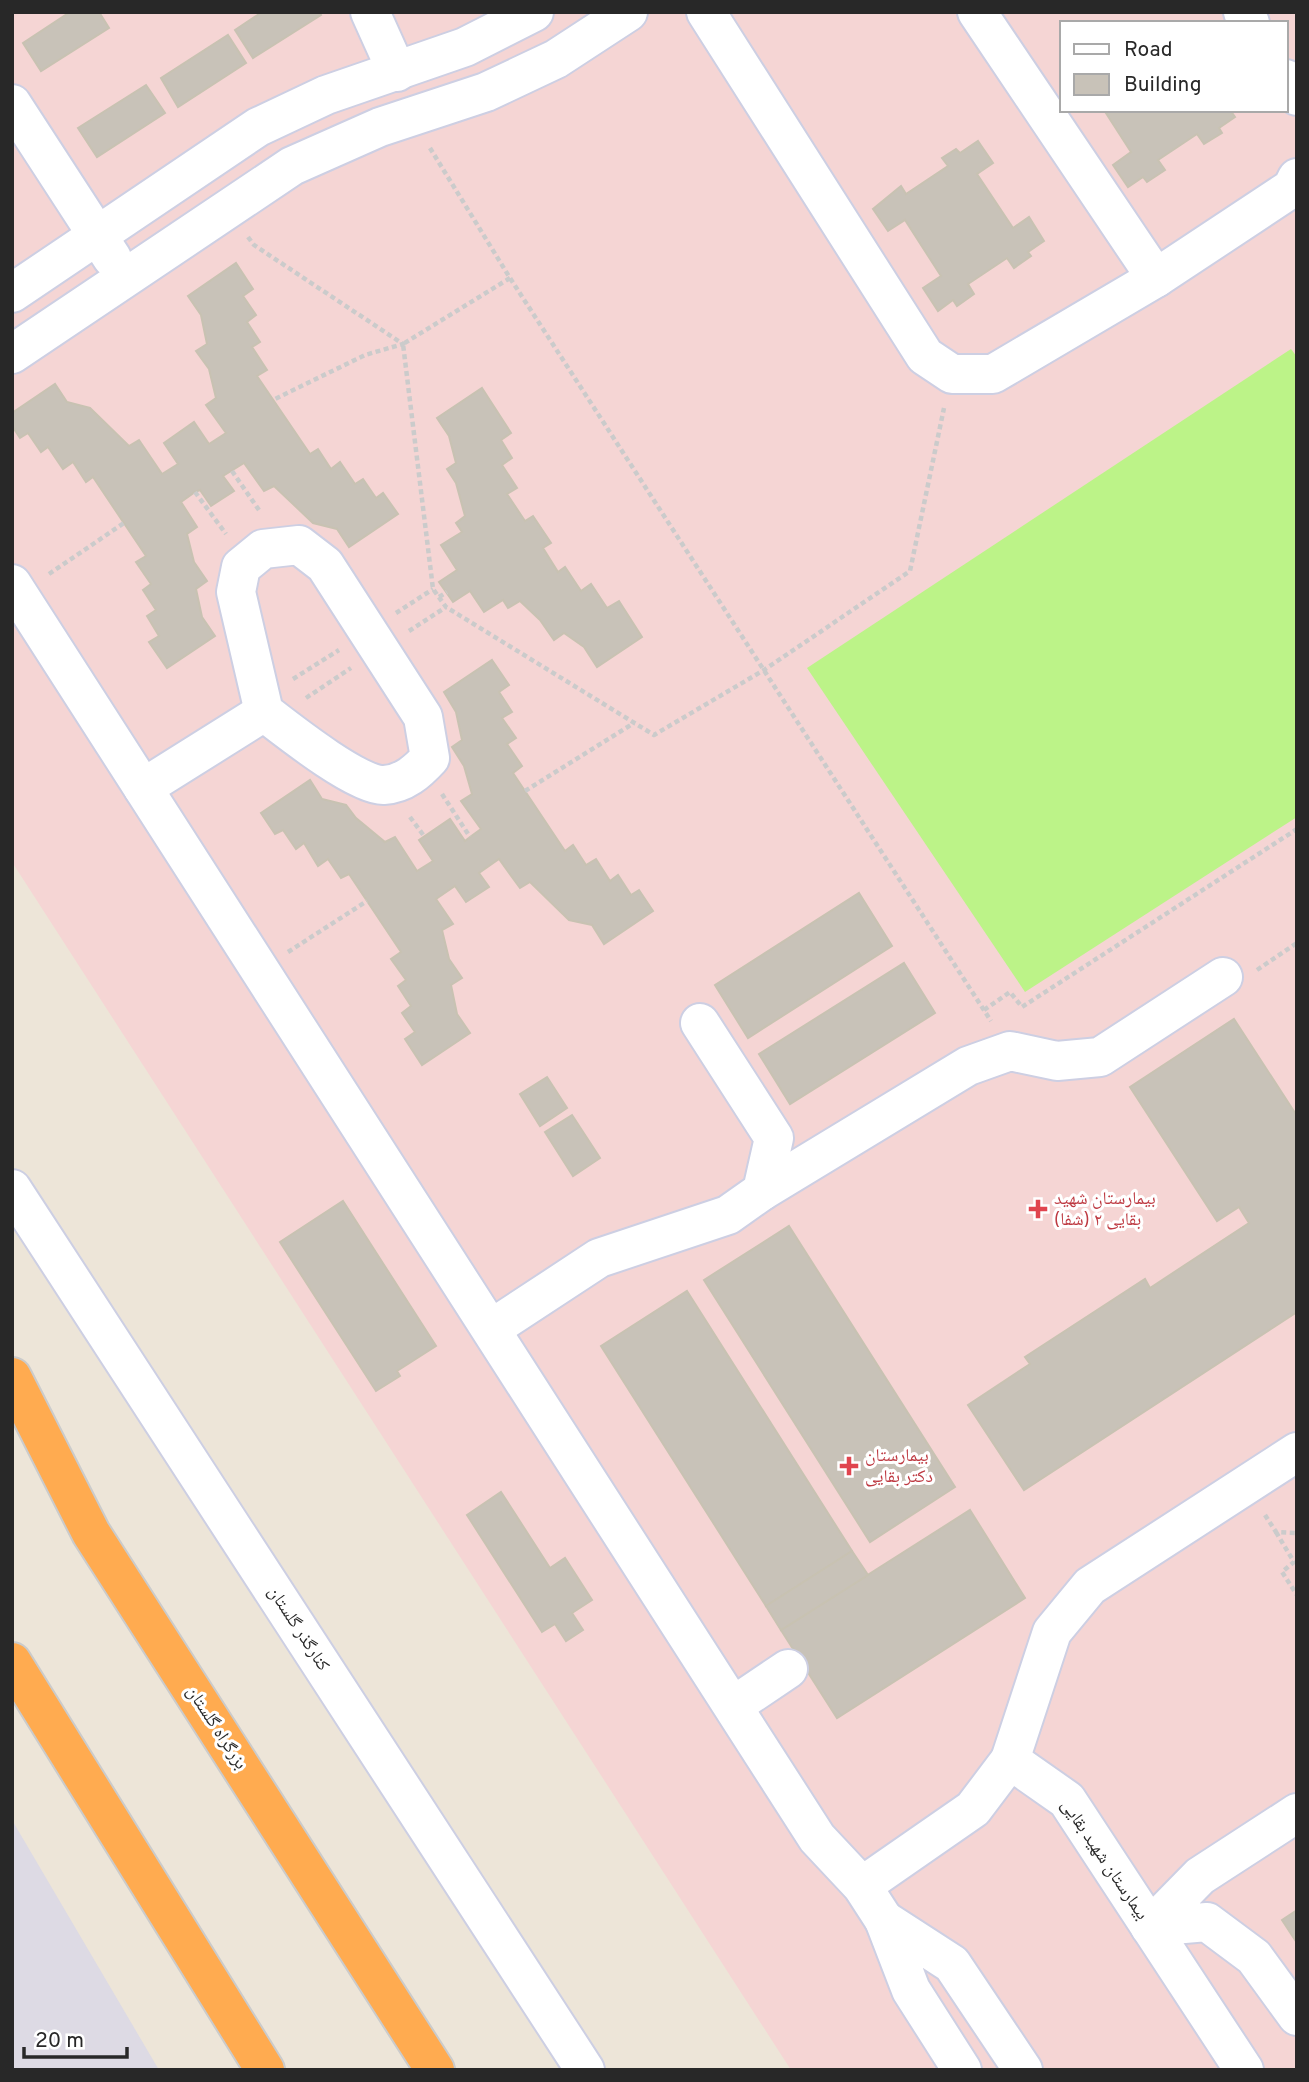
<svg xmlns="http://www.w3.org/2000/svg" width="1309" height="2082" font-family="Overpass,'Noto Naskh Arabic',sans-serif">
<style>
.industrial{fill:#dddae4}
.medical{fill:#f5d5d4;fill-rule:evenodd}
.pitch{fill:#bcf388}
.building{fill:#c8c2b8;stroke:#c8c2b2;stroke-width:2}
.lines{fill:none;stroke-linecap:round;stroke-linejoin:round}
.minor-casing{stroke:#cdcfe3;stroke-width:42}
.highway-casing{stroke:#cbcbcb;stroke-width:42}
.path{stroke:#cbcbcb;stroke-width:4.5;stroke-dasharray:5 3.5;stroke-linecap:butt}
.minor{stroke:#fff;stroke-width:38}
.highway{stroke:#ffab50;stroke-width:38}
.health-dot{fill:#e0444e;stroke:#fff;stroke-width:2.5}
.labels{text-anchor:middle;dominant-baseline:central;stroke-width:6;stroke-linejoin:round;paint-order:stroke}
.health-label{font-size:18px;fill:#be3a42;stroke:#fff;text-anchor:start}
.street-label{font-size:18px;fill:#282828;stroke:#fff}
</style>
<rect width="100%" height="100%" fill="#ede5d8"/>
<path class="industrial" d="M12,1820L159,2070H12Z"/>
<path class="medical" d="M12,12H1297V2070H791L12,862ZM1062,23H1286V110H1062Z"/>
<path class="pitch" d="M1291,349L1297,357V817L1025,992L807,668Z"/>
<g class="building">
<path d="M70,12H99L109,28L41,71L23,43Z"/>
<path d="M262,12H319L321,15L253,58L235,30Z"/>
<path d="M228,35L246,63L178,107L161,78Z"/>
<path d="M146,85L165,113L97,157L78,128Z"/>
<path d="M1104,110H1230L1235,117L1219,128L1222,133L1204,144L1197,134L1158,160L1165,170L1147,182L1143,177L1128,187L1113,165L1131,152Z"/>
<path d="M978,141L993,163L977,174L1013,228L1029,217L1044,241L1028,252L1031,256L1014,268L1007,258L968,284L974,294L957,306L953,300L938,311L923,288L941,276L905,220L888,231L873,209L901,186L906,194L948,166L942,158L956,149L960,153Z"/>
<path d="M236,263L253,289L243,296L256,315L247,322L260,342L252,347L267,370L257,376L310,454L318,449L331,469L340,462L355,484L363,479L376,498L383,493L398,514L349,547L337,529L313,523L274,486L264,491L244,463L223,476L234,491L211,506L200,490L195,492L181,502L197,527L187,534L194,562L207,581L196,589L202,617L215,636L167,668L149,642L159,636L147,616L156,610L143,590L151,584L136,562L146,556L93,477L86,482L73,462L63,469L48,447L41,452L28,433L20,438L12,426V413L55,384L67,402L90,408L129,446L139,440L162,474L178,464L164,443L194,422L209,444L226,433L206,405L216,398L209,369L196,351L207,344L201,315L188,296Z"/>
<path d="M482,388L511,433L501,440L512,458L502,465L517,488L507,494L525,521L533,516L551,543L543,548L558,572L565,567L581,591L591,584L607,608L619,601L642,637L597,667L584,647L564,633L554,640L540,620L520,601L508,608L503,600L484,612L470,591L453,602L439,582L457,570L441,545L462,532L456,523L465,516L456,483L447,469L456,463L449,436L437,418Z"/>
<path d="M492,660L509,685L499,692L512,712L502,718L516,738L507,744L522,766L513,773L565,851L573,845L586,865L596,859L610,881L618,875L631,895L639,890L653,911L604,944L592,925L569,920L530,882L520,888L499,859L479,873L489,887L466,902L455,886L436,899L453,924L442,930L449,959L462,978L451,985L457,1014L470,1033L422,1065L405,1039L415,1032L402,1013L411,1006L398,986L406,980L391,959L401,952L349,874L341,878L328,859L318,866L304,843L296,849L283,830L275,834L261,813L310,780L322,799L346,805L356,818L385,842L395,837L417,871L433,861L419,840L450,819L465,841L470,837L481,829L461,801L472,794L464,766L452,747L462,740L456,712L444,692Z"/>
<path d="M859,893L892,946L748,1038L715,985Z"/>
<path d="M904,963L935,1013L790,1104L759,1054Z"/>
<path d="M1234,1019L1297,1116V1312L1024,1490L968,1405L1030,1364L1025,1357L1145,1279L1150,1288L1249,1223L1239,1207L1217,1221L1130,1087Z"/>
<path d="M547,1077L567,1108L540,1126L520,1094Z"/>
<path d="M572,1115L600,1158L573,1176L545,1132Z"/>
<path d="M343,1201L436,1346L397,1371L400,1376L376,1391L280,1242Z"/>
<path d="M789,1226L955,1487L870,1542L704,1280Z"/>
<path d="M687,1291L852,1551L766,1606L601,1346Z"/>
<path d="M501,1492L550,1568L565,1558L592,1600L572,1613L583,1630L566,1641L555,1624L542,1632L467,1515Z"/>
<path d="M970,1510L1025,1598L837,1718L781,1630Z"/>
<path d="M852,1551L868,1575L781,1630L766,1606Z"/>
<path d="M1297,1910V1943L1282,1920Z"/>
</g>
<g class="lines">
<g class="minor-casing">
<g id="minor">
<path d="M370,12L397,72"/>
<path d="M706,12L925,356L952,374H993L1156,278L977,12"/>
<path d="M1243,12L1250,23"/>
<path d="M1286,79L1297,96"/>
<path d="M12,104L112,258"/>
<path d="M1156,278L1292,188L1297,178"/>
<path d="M12,293L258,127L326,95L465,47L534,12"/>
<path d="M12,354L292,166L380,127L486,92L556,59L628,12"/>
<path d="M299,545L325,565L423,717L430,758C418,771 404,784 384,785C359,787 286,729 264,712L236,592L241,567L263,549Z"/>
<path d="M12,584L817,1838L862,1886L884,1920"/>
<path d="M143,788L264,712"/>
<path d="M12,1189L585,2070"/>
<path d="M762,1191L968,1066L1010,1051L1057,1061L1100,1057L1223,977"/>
<path d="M491,1329L599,1258L728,1215L762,1191L774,1138L700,1023"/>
<path d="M733,1706L788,1669"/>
<path d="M1010,1760L1052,1632L1090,1586L1297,1452"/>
<path d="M1297,1813L1200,1876L1150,1927L1207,1922L1254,1957L1297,2016"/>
<path d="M862,1886L973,1809L1010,1760L1067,1800L1244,2070"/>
<path d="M962,2070L911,1990L884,1920L952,1964L1023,2070"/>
</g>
</g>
<g class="highway-casing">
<g id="highway">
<path d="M12,1377L91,1533L435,2070"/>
<path d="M12,1662L265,2070"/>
</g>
</g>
<g class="path">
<path d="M430,148L510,278L991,1021"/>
<path d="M248,237L254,245L403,344L365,355L273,400"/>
<path d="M510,278L403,344L433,589L446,607L654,735L764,670L910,571L944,408"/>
<path d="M232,471L261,513"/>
<path d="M195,492L226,534"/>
<path d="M49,574L124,523"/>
<path d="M439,597L447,592"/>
<path d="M396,613L433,589"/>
<path d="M409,631L446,607"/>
<path d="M293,679L339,650"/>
<path d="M306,698L351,668"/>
<path d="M525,791L634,723"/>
<path d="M442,794L470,837"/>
<path d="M410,817L424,836"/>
<path d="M288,952L367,901"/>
<path d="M1257,970L1297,943"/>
<path d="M984,1010L1010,992L1022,1007L1297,829"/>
<path d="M1265,1515L1276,1532L1297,1533"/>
<path d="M1276,1532L1294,1562L1282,1572L1297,1595"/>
</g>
<use href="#minor" class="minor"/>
<use href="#highway" class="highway"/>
</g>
<g class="health-dot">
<path d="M1034.5 1198.5h7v7h7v7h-7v7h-7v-7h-7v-7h7z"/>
<path d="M845.5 1455.5h7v7h7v7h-7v7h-7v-7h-7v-7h7z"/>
</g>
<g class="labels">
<g class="health-label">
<text x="1054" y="1199">بیمارستان شهید<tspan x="1054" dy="21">بقایی ۲ (شفا)</tspan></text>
<text x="865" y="1456">بیمارستان<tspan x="865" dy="21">دکتر بقایی</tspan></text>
</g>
<g class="street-label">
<text transform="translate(298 1629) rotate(57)">کنارگذر گلستان</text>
<text transform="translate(216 1728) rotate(57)">بزرگراه گلستان</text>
<text transform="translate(1104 1860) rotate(56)">بیمارستان شهید بقایی</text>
</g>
</g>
<rect width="1309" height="2082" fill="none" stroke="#282828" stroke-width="28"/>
<rect x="1060" y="21" width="228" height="91" fill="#ffffff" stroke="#a9a9a9" stroke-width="2"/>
<rect x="1074" y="44" width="35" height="10" fill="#ffffff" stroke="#a9a9a9" stroke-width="2"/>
<text x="1124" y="56" font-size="21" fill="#282828">Road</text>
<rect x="1074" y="74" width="35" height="21" fill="#c8c2b8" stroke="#a9a9a9" stroke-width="2"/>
<text x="1124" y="91" font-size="21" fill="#282828">Building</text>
<path d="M24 2047v10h103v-10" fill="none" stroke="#282828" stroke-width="3.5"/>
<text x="35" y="2047" font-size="21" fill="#282828" stroke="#ffffff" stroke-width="5" paint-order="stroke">20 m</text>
</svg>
